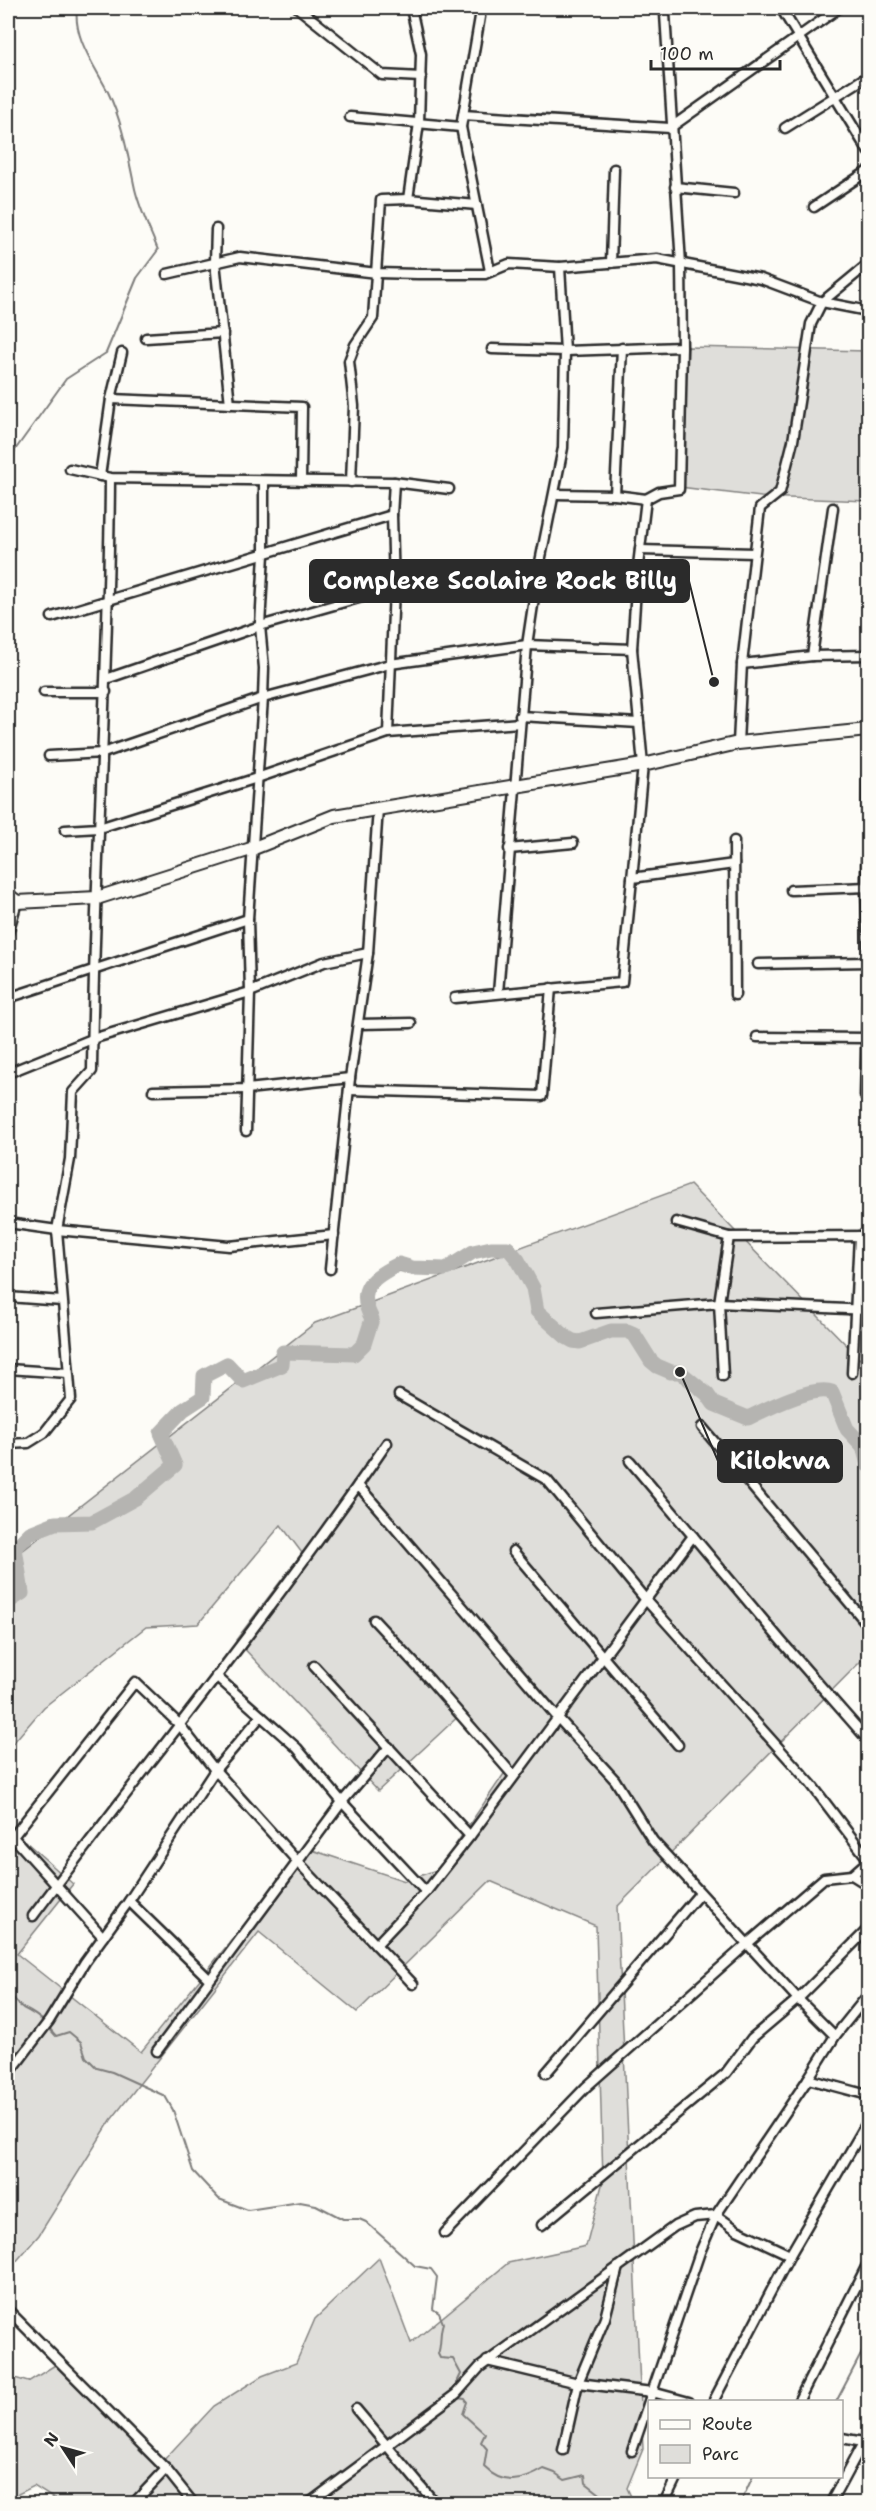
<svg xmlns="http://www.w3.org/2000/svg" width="876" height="2511" font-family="'Shantell Sans',sans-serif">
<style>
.green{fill:#dfdeda;stroke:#858482;stroke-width:1.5}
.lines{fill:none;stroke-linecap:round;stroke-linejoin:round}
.stream{stroke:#7e7d7b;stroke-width:2}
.river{stroke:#b5b4b1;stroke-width:15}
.street-casing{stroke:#2b2b2b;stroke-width:13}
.secondary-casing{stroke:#2b2b2b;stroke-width:16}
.street{stroke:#fdfcf7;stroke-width:8}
.secondary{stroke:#fdfcf7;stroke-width:12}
.leader{fill:none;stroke:#2b2b2b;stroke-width:2}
.callout-dot{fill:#2b2b2b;stroke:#fdfcf7;stroke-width:2}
.callout{fill:#2b2b2b;stroke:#2b2b2b;stroke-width:2}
.callout-label{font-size:24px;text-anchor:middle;font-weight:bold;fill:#fff}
</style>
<rect width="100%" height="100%" fill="#fdfcf7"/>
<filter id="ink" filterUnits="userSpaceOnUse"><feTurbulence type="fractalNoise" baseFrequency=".0167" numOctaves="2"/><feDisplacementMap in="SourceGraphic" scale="12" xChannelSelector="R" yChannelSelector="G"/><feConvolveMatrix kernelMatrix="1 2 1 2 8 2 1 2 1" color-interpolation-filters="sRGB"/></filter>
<g filter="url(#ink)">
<g class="green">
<path d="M688,347L868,351V501L761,497L680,487Z"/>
<path d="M690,1185L868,1367V1654L617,1907L643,2449L627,2488L634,2503L206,2504L201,2498L196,2504H62L34,2486L8,2499V2376L28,2382L60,2362L161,2463L214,2406L262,2376L296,2363L315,2319L379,2258L411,2343L508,2263L586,2246L603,2181L596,1926L490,1881L357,2012L259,1932L111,2120L39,2235L8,2271V1826L73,1884L17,1954L141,2052L306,1848L405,1881L439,1869L510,1765L464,1711L378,1791L236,1640L302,1553L281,1525L198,1624L146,1627L44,1707L8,1749V1562L315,1323Z"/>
</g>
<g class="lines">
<g class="stream">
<path d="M8,475L15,450L66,379L106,353L137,278L158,250C150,230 140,210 135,189C128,157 123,123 108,92C95,66 73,38 77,8"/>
<path d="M866,1453L868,1452"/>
<path d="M8,1994C15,1997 16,2004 23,2008C31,2012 37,2015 44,2022"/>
<path d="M48,2027L56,2036L69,2032L81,2042L86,2057L97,2068L112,2072L165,2096L173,2110L193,2171L219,2199L248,2210L300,2202L316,2205L343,2219H359L366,2222L415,2266L431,2269L437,2277L433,2309L439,2313L443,2323C439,2334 442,2343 438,2354L440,2358L453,2359L461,2374L453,2391L454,2394"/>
<path d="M457,2398L465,2399L467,2402L463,2414L485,2434L481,2442L487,2449L484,2467C503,2486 522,2482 544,2469L555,2473L565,2480L585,2475L586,2483L604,2497L605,2504"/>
<path d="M836,2402L868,2341"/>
<path d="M740,2504L753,2476"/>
</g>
<path class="river" d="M8,1602L22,1593L15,1548L30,1533L55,1523L92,1522L136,1498L175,1465L161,1433L183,1410L203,1397L204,1376L227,1364L243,1381L282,1365L283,1352L354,1354L364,1344L372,1319C355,1288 373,1277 399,1264L412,1268L446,1269L473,1252L491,1248H508L518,1260L533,1288L537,1311L566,1337L573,1341L580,1342L611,1331H627L634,1334L651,1361L657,1366L671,1372H680L707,1394L714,1404L748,1418C766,1409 813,1385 832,1392L847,1429L863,1446L868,1465"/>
<g class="street-casing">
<g id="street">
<path d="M298,8L382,75L421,77"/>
<path d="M781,8L868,151"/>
<path d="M480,17L461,127L490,271"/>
<path d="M463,115L670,128L839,8"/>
<path d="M350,117L461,127"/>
<path d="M785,128L868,76"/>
<path d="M675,187L734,193"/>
<path d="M408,199L419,123L421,54L411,8"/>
<path d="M814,207L868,171"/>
<path d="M216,229L215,262L230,404"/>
<path d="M611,263L614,169"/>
<path d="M167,274L240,257L377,273L418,274H485L509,264L560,267L657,259L761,279L822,302L868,311"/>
<path d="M146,338L223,333"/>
<path d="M492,349L565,351L682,347"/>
<path d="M111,399L302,407L301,481"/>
<path d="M70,469L110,478L394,482L449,489"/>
<path d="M100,476L111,399L122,353"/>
<path d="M351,482L354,406L349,361L355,345L373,318L381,200L408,199L477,205"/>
<path d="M555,494L615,495L646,499L659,492L679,489L682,347L681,264L665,14"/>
<path d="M615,495L622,348"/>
<path d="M640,550L754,553"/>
<path d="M52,617L392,515"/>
<path d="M812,656L833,508"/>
<path d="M742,664L812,656L868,655"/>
<path d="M106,679L260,626L394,588L538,572L637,574"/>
<path d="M44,692H106"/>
<path d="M520,716L639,723"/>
<path d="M868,730L866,887L868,955"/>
<path d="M388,733L394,588L392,515L394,482"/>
<path d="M738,743L742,664L760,508L780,492L793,441L811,324L822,302L868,264"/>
<path d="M49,756L103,753L263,698L390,664L527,645L632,649"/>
<path d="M65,830L99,828L257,778L388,733L520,723"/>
<path d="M734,841L735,995"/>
<path d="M509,849L573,843"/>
<path d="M632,878L734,864"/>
<path d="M791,890L868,887"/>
<path d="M8,933L17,902"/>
<path d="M758,964L868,962"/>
<path d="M868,969L865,1096H868"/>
<path d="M498,993L527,645L538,572L563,448L565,351L560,267"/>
<path d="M8,998L248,919"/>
<path d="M455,998L622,982L643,765L632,649L637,574L646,499"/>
<path d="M359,1024L411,1023"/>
<path d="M757,1037L868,1038"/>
<path d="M8,1073L92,1039L250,992L324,962L368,953"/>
<path d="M349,1090L542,1096L551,988"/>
<path d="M153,1091L247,1089L350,1078"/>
<path d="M246,1131L250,992L248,919L263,698L264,668L260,626L264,554V481"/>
<path d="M676,1222L729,1237L868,1236"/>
<path d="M8,1223L57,1230L229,1246L334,1235"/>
<path d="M330,1269L350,1078L368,953L378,808"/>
<path d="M8,1297L62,1301"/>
<path d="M596,1313L719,1303L868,1310"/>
<path d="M8,1369L68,1373"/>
<path d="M852,1373L859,1236"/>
<path d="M723,1376L719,1303L729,1237"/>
<path d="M399,1395L547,1480L646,1600L811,1784L868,1859"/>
<path d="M702,1427L868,1625"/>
<path d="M8,1444L28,1443L44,1433L71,1399L57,1230L70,1159L73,1092L92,1071C94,873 109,676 110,478"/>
<path d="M630,1461L782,1642L868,1740"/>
<path d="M358,1485L558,1718L615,1780L653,1841L798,1999L835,2036"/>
<path d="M513,1551L678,1745"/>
<path d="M374,1620L430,1680L513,1775"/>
<path d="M314,1666L470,1836"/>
<path d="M216,1676L297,1748L342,1802L426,1892"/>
<path d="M13,1837L103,1937"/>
<path d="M8,1843L135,1682L179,1724L215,1770L298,1862L413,1984"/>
<path d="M852,1875L868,1885"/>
<path d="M129,1901L209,1979"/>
<path d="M33,1916C151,1759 276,1606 387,1443"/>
<path d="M376,1945L426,1892L470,1836L693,1536"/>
<path d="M157,2051L342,1802L389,1747"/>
<path d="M546,2073L700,1893"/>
<path d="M8,2075L49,2021L85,1962L129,1901L215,1770L261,1716"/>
<path d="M808,2079L868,2095"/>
<path d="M542,2225L726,2073L752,2038L798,1999L868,1929"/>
<path d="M445,2233L586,2087L747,1944L824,1878L852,1875L868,1861"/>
<path d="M8,2310L166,2469L194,2504"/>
<path d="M487,2361L578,2383L652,2392L689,2402"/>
<path d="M713,2402L790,2255L868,2121"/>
<path d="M798,2402L868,2263"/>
<path d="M356,2409L430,2497"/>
<path d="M842,2438L868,2443"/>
<path d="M563,2450L578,2383L605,2318L618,2267"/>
<path d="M632,2451L700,2252L716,2215L808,2079L835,2036L868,1995"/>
<path d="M665,2501L677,2476"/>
<path d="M133,2504L166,2469"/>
<path d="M308,2504L456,2394L480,2367L675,2226L695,2217L716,2215L737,2230L790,2255"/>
<path d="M830,2504L864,2441"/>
</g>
</g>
<g class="secondary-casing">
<path id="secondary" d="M8,895L17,902L97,898L254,848L334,816L643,765L738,743L868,730"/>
</g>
<use href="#street" class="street"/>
<use href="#secondary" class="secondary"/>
</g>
</g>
<path class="leader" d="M714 682L689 581M680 1372L718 1461"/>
<g class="callout-dot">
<circle cx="714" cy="682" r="6"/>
<circle cx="680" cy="1372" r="6"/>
</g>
<g class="callout">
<rect x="310" y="560" width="379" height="42" rx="6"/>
<rect x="718" y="1440" width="124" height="42" rx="6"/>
</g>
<g class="callout-label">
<text x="500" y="589">Complexe Scolaire Rock Billy</text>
<text x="780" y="1469">Kilokwa</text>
</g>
<rect width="876" height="2511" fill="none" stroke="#fdfcf7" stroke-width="30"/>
<rect x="15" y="15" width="846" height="2481" fill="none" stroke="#2b2b2b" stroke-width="2" filter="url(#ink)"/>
<rect x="648" y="2400" width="195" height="78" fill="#fdfcf7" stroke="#a9a8a5" stroke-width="1.5"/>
<rect x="660" y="2420" width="30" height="9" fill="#fdfcf7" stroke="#a9a8a5" stroke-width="1.5"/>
<text x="702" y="2430" font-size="18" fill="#2b2b2b">Route</text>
<rect x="660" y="2445" width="30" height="18" fill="#dfdeda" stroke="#a9a8a5" stroke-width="1.5"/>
<text x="702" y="2460" font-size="18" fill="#2b2b2b">Parc</text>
<g transform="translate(63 2448) rotate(306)" stroke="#fdfcf7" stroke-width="4.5" paint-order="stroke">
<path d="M0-4.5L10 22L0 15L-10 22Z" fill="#2b2b2b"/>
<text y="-9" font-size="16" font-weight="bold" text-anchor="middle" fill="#2b2b2b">N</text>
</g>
<path d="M651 60v9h129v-9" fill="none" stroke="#2b2b2b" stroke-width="3"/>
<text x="660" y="60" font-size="18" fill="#2b2b2b" stroke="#fdfcf7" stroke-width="4.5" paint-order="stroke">100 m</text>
</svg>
